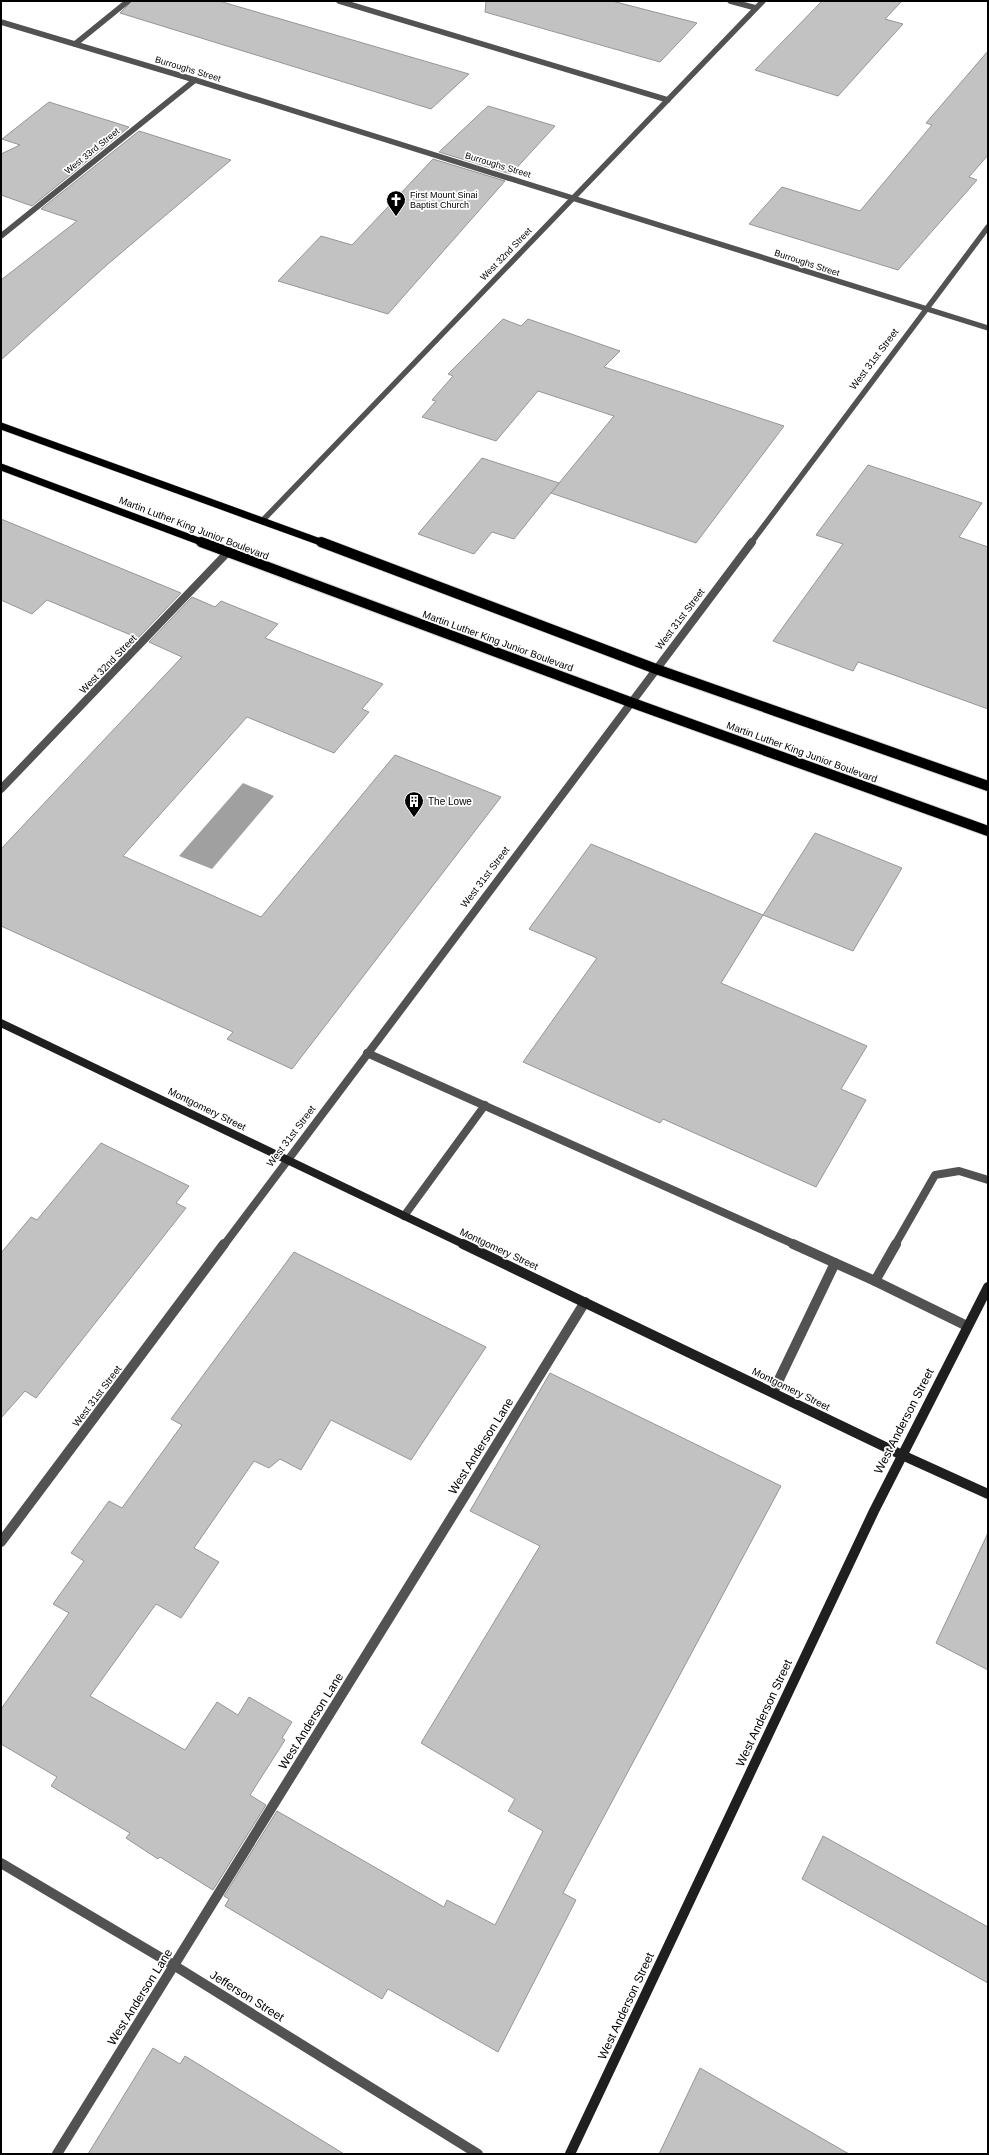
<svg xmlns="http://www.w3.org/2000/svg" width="989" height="2155" font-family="Helvetica,sans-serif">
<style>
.water{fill:#a0a0a0}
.building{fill:#c2c2c2;stroke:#969696}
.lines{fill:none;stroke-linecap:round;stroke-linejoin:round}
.primary-far1-casing{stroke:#dbdbdb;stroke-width:8}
.primary-casing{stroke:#dbdbdb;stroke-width:12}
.lane-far2{stroke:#525252;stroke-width:5.5}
.lane-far1{stroke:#525252;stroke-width:8}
.lane{stroke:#525252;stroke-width:10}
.street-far2{stroke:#525252;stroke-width:5.5}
.street-far1{stroke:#525252;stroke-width:8}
.street{stroke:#525252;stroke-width:10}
.secondary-far1{stroke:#1f1f1f;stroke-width:8}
.secondary{stroke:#1f1f1f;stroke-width:10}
.primary-far1{stroke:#000;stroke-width:7}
.primary{stroke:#000;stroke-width:10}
.labels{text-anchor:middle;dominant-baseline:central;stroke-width:3.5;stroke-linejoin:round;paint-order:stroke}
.far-street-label{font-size:9px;fill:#000;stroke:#fff}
.far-poi-label{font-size:9px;fill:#000;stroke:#fff;text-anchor:start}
.street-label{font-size:10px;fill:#000;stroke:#fff}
.poi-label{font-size:10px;fill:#000;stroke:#fff;text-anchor:start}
.near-street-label{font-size:12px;fill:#000;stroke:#fff}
</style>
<rect width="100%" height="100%" fill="#fff"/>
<path class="water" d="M243,783L274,796L212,869L179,856Z"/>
<g class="building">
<path d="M132,1H219L469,74L431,109L120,13Z"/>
<path d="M486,1H612L697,23L660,62L485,12Z"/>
<path d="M822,1H902L885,19L903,24L838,96L755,70Z"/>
<path d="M988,51V155L969,177L977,180L898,270L749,224L782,187L860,211L932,125L926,123Z"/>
<path d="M49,102L129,127L32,206L1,195V154L20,145L2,139Z"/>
<path d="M488,106L555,126L511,174L439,152Z"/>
<path d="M139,131L231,160L108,264L1,360V280L77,221L41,209Z"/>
<path d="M433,159L505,181L388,314L278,281L321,236L352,245Z"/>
<path d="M503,319L521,326L528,319L620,351L604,367L784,426L696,543L551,493L614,416L538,391L496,441L422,417L436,401L432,400L453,376L448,374Z"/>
<path d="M482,458L559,483L514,539L492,532L474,554L418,534Z"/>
<path d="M868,465L982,503L959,537L988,547V709L858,662L853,671L773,641L843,544L816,535Z"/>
<path d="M1,519L181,593L138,638L47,600L32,614L1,600Z"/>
<path d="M192,597L215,607L221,601L278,624L265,638L383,684L362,709L369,712L334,753L247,717L123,856L261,917L395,755L501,797L292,1069L227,1039L233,1032L1,926V849L182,657L149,642Z"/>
<path d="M815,833L902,868L853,951L763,915Z"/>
<path d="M591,844L763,915L721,983L867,1046L841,1089L866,1100L816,1187L663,1119L660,1123L523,1062L597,958L529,929Z"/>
<path d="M101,1143L189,1186L176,1203L186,1208L36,1398L25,1391L1,1418V1253L31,1217L37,1220Z"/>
<path d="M294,1252L486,1347L411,1460L331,1420L301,1470L280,1459L269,1468L254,1461L194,1548L219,1562L181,1618L156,1604L90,1696L185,1750L217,1702L238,1715L249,1697L292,1722L282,1738L285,1740L250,1795L266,1805L213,1890L160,1857L158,1859L126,1838L130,1833L51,1786L57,1777L1,1744V1709L69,1613L53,1604L84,1561L71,1553L109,1501L122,1508L182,1425L171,1419Z"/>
<path d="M550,1373L781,1486L563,1893L576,1900L498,2052L388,1989L382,1999L225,1906L229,1899L224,1896L277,1811L444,1907L447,1900L495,1925L543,1831L508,1811L515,1799L421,1743L540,1546L470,1511Z"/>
<path d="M988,1533V1670L936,1643Z"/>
<path d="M823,1836L988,1927V1983L802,1879Z"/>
<path d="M153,2048L180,2064L185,2056L344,2154H88Z"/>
<path d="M700,2068L849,2154H659Z"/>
</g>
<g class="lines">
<g class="primary-far1-casing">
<g id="primary-far1">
<path d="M1,426L323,543"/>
<path d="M1,467L204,543"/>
</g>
</g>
<g class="primary-casing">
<g id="primary">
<path d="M201,542L630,702L988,831"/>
<path d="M321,542L656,669L988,786"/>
</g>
</g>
<path class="lane-far2" d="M339,1L668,100"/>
<g class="lane-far1">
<path d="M1,789L228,552"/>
<path d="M367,1053L796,1245"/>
<path d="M404,1216L485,1105"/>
<path d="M895,1245L935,1175L959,1171L988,1180"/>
</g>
<g class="lane">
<path d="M793,1244L875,1281L967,1326"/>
<path d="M875,1281L896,1244"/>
<path d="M773,1392L835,1263"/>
<path d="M57,2154L585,1302"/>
</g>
<g class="street-far2">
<path d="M730,1L756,8"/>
<path d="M1,22L195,80L988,328"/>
<path d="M75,44L128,1"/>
<path d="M1,236L195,80"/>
<path d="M263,520L763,1"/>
<path d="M751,543L988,227"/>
</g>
<path class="street-far1" d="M224,1245L752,542"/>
<g class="street">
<path d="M1,1542L224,1244"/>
<path d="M1,1863L175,1966L478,2154"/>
</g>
<path class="secondary-far1" d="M1,1023L465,1245"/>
<g class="secondary">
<path d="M463,1244L902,1455L988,1494"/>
<path d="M570,2154L874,1511L988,1287"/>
</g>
<use href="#primary-far1" class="primary-far1"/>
<use href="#primary" class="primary"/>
</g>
<defs>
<g id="church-pin" transform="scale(1)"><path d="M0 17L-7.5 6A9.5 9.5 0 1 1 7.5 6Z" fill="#000" stroke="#fff"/><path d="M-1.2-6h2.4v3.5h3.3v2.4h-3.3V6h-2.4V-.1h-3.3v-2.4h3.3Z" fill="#fff"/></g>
<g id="building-pin" transform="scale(1)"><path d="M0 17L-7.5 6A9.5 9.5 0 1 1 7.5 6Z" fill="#000" stroke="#fff"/><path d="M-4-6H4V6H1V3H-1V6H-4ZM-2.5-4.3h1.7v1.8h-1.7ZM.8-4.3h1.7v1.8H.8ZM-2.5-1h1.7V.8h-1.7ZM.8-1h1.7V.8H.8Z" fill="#fff"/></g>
</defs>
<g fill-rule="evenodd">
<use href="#church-pin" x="396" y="200"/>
<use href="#building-pin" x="414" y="801"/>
</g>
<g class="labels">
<g class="far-street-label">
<text transform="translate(188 69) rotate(17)">Burroughs Street</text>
<text transform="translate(92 151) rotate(-39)">West 33rd Street</text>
<text transform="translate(498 165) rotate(17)">Burroughs Street</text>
<text transform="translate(506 254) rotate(-46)">West 32nd Street</text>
<text transform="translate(807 263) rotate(18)">Burroughs Street</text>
</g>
<g class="far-poi-label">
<text x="410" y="195">First Mount Sinai<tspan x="410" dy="10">Baptist Church</tspan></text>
</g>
<g class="street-label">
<text transform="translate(874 359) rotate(-53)">West 31st Street</text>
<text transform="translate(194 528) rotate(21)">Martin Luther King Junior Boulevard</text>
<text transform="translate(680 619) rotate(-53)">West 31st Street</text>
<text transform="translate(498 641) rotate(20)">Martin Luther King Junior Boulevard</text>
<text transform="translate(108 664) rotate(-46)">West 32nd Street</text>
<text transform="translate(802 752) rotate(20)">Martin Luther King Junior Boulevard</text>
<text transform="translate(485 877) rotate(-53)">West 31st Street</text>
<text transform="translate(207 1109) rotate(26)">Montgomery Street</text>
<text transform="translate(291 1136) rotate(-53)">West 31st Street</text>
<text transform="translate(499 1249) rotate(25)">Montgomery Street</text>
<text transform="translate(791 1389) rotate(26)">Montgomery Street</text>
<text transform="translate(97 1396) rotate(-53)">West 31st Street</text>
</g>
<g class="poi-label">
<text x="428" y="801">The Lowe</text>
</g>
<g class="near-street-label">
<text transform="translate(904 1421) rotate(-63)">West Anderson Street</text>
<text transform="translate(481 1446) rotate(-58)">West Anderson Lane</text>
<text transform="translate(764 1713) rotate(-65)">West Anderson Street</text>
<text transform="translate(311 1721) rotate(-58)">West Anderson Lane</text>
<text transform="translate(247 1996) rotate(32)">Jefferson Street</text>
<text transform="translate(140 1997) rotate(-58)">West Anderson Lane</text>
<text transform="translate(626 2006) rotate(-65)">West Anderson Street</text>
</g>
</g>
<rect width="989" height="2155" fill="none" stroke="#000000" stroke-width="4"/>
</svg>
